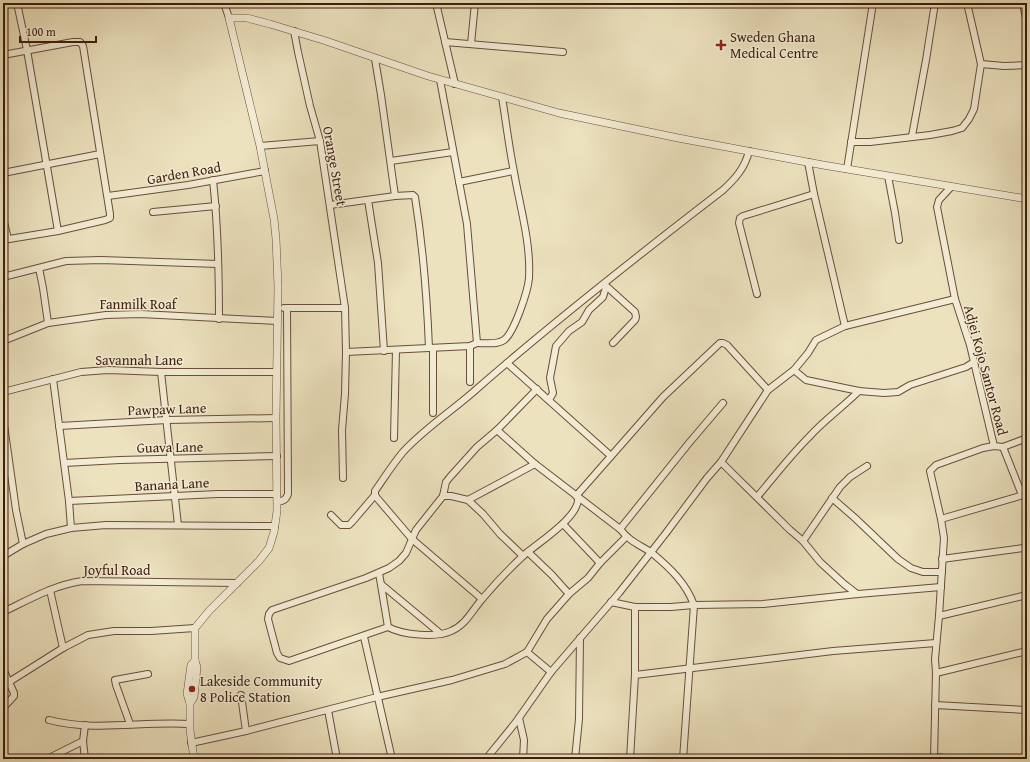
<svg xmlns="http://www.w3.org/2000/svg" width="1030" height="762" font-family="'Gentium Book Plus',serif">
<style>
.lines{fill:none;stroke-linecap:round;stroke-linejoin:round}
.minor-casing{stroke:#694e39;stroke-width:8}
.tertiary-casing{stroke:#694e39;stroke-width:8}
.minor{stroke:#f3ecd5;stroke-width:6}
.tertiary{stroke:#f3ecd5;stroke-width:7}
.poi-dot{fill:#8f2418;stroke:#f3ecd5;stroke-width:1.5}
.labels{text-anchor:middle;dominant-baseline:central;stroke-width:3;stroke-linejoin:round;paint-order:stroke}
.poi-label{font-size:14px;fill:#3d1d0d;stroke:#f3ecd5;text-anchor:start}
.street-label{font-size:14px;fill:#3d1d0d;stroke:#f3ecd5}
</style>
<rect width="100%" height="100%" fill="#ece2be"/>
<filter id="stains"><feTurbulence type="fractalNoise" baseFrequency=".005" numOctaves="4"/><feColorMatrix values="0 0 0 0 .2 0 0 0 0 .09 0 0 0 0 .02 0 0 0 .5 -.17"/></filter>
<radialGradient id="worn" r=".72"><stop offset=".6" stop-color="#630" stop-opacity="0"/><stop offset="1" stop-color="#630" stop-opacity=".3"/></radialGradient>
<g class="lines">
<g class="minor-casing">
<g id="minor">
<path d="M17,3L27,50L58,231"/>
<path d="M224,3L229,18"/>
<path d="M436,3L455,84"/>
<path d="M1023,3L1027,24"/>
<path d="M294,31L298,52L310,106L320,141L345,308L346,352L345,394L342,430L343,478"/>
<path d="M445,42L563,52"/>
<path d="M471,44L475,3"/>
<path d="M3,55L73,42H80L83,46L110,214V218L105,220L58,231L3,240"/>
<path d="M375,59L381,95L395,196L413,195L415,197C423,247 427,297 429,348"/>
<path d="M981,64L1004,66L1027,65"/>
<path d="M912,136L926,60L935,3"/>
<path d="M851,142H870L930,135L952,131L962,128L969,119L974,109L981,64L967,3"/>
<path d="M260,146L320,141"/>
<path d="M391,161L453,152"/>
<path d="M808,162L814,194L845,326"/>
<path d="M847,169L873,3"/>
<path d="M3,173L100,154"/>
<path d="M888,176L895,213L899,240"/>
<path d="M213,180C218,226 219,273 219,319"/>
<path d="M459,182L513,171"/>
<path d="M951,187L939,200L937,207L955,299L970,345L994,446"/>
<path d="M108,196L188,185L265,171"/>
<path d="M368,200L378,263L384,351"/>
<path d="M330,205L395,196"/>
<path d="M153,212L216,206"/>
<path d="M3,218L8,239"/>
<path d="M39,268L43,288L48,323"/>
<path d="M3,277L66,261L101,260L218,264"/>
<path d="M605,285L635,312L636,317L635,320L613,343"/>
<path d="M757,294L739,223L740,218L743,216L814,194"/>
<path d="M284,308H345"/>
<path d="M3,341L48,323L106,315L141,314L277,321"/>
<path d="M477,343C485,343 497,345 504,340C514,333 528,291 529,278C531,243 520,207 514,172C509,147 506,122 502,97"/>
<path d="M346,352L470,346L477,343L467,224L440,80"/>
<path d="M507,363L611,456"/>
<path d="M794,370L806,380L859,391L884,393L898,392L910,385L966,367L974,362"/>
<path d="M161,372L178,525"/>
<path d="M53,379L69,501L71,528"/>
<path d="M470,382V346"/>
<path d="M3,392L81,372L108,370L161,372H276"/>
<path d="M549,400L553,393L550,378L556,346L569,331L582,322L589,310L603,297L606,287"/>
<path d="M433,413V348"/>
<path d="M4,425L16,510L23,544"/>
<path d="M59,426L167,420L276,418"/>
<path d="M497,430L535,464L620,529C631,543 639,544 652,553C670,568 686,583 694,605L683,759"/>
<path d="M394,438L396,350"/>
<path d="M1003,447L1022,495"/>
<path d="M721,462L790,530L803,541L820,562L844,584L857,594"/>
<path d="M64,463L120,460L277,456"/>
<path d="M443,496H451L468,500L483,514L500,534L523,556"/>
<path d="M576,496L663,397L720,343H723L727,345L768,390"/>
<path d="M757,497C774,477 790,456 809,437C824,420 843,407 859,391"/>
<path d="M832,498L855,518L898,559L911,568L923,572H942"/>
<path d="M468,500L535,464"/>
<path d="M69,501L218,494H277"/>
<path d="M277,502C283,501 286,500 288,494L287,308"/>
<path d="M331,515L341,525H349L352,522L375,495"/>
<path d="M941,519L1027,494"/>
<path d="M563,524L600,563"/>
<path d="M620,529L689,443L723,403"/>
<path d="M803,541L840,487L850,477L867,466"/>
<path d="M528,552L552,575L569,594"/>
<path d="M3,556L23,544L46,534L71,528L106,525L275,526"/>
<path d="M942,559L1023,548L1027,549"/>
<path d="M379,573L388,627C402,635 437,638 451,631C466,625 473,609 483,598C495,584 509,569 523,556C536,544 580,517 578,498"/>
<path d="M382,585L441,634"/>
<path d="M50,590L63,648"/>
<path d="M482,599L412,539L377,498L375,495V491C384,478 393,464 403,452C426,427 455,409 479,387C558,318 640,254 723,190C735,179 745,168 749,151"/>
<path d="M611,602L635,607H671L694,605L763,604L858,594L941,587"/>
<path d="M3,612C28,600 54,585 82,581L237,583"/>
<path d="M939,616L1027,595"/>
<path d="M388,627L289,661L280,658L277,653L268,619L269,614L272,610L366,578L389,568L399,561L406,553L416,530L443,496L446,482L450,477L477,447L497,430L537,389"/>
<path d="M364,637L392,759"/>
<path d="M527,652L551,672"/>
<path d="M3,669L14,693V696L3,708"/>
<path d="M936,673L1027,651"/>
<path d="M635,675L833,651L936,643"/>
<path d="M9,682L63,648L88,635L114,631H151L195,628"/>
<path d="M241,695L246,731"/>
<path d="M935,705L1027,710"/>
<path d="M328,710L337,759"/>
<path d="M519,718L524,740L523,759"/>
<path d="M49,720C95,732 143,721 189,724"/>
<path d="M130,724L116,685L115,680L148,674"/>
<path d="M85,725L83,741L85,759"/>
<path d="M191,743L246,731L377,697L452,680L505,664L527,652L547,619L569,594L588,578L600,563L626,537"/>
<path d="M934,757L956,759"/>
<path d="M47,759L83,741"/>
<path d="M486,759L516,722L551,672L619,593L666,533L707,478L721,462L768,390L794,370L808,353L816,340L845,326L955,299"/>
<path d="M575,759L579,719L580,638"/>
<path d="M630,759L635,675V607"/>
<path d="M934,759L936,673L935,659L939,616L944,538L941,519L930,471L936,465L983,448L994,446L1003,447L1027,438"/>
</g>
</g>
<g class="tertiary-casing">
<g id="tertiary">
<path d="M190,703L194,697L197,667L195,661V628L209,611L259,561L269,548L274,532L277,511L276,418L278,286L276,239L274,219L260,146L229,18H247L270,24L326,41L428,76L559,113L678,138L823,165L1027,199"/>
<path d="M194,759L190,730V703L187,694L191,665L195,661"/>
</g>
</g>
<use href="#minor" class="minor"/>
<use href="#tertiary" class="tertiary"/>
</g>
<g class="poi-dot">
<path d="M719 39h4v4h4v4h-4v4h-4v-4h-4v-4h4z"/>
<circle cx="192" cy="689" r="4"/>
</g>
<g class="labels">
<g class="poi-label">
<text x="730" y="37">Sweden Ghana<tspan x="730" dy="16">Medical Centre</tspan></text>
<text x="200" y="681">Lakeside Community<tspan x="200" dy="16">8 Police Station</tspan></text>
</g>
<g class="street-label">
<text transform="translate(335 166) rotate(80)">Orange Street</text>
<text transform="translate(184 173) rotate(-10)">Garden Road</text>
<text x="138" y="304">Fanmilk Roaf</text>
<text x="139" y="360">Savannah Lane</text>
<text transform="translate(986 370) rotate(75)">Adjei Kojo Santor Road</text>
<text transform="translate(167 409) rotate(-2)">Pawpaw Lane</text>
<text transform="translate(170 447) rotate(-1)">Guava Lane</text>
<text transform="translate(172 484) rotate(-3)">Banana Lane</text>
<text x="117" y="570">Joyful Road</text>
</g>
</g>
<rect width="1030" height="762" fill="none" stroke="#ece2be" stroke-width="16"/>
<rect x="4" y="4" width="1022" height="754" fill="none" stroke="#3d1d0d" stroke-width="2"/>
<rect x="8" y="8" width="1014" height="746" fill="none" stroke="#3d1d0d"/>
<path d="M20 36v6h76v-6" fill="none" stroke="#3d1d0d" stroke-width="2"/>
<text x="26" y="36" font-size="12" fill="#3d1d0d" stroke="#f3ecd5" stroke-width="3" paint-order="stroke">100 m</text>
<rect width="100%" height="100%" filter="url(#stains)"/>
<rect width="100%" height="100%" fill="url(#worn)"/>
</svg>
